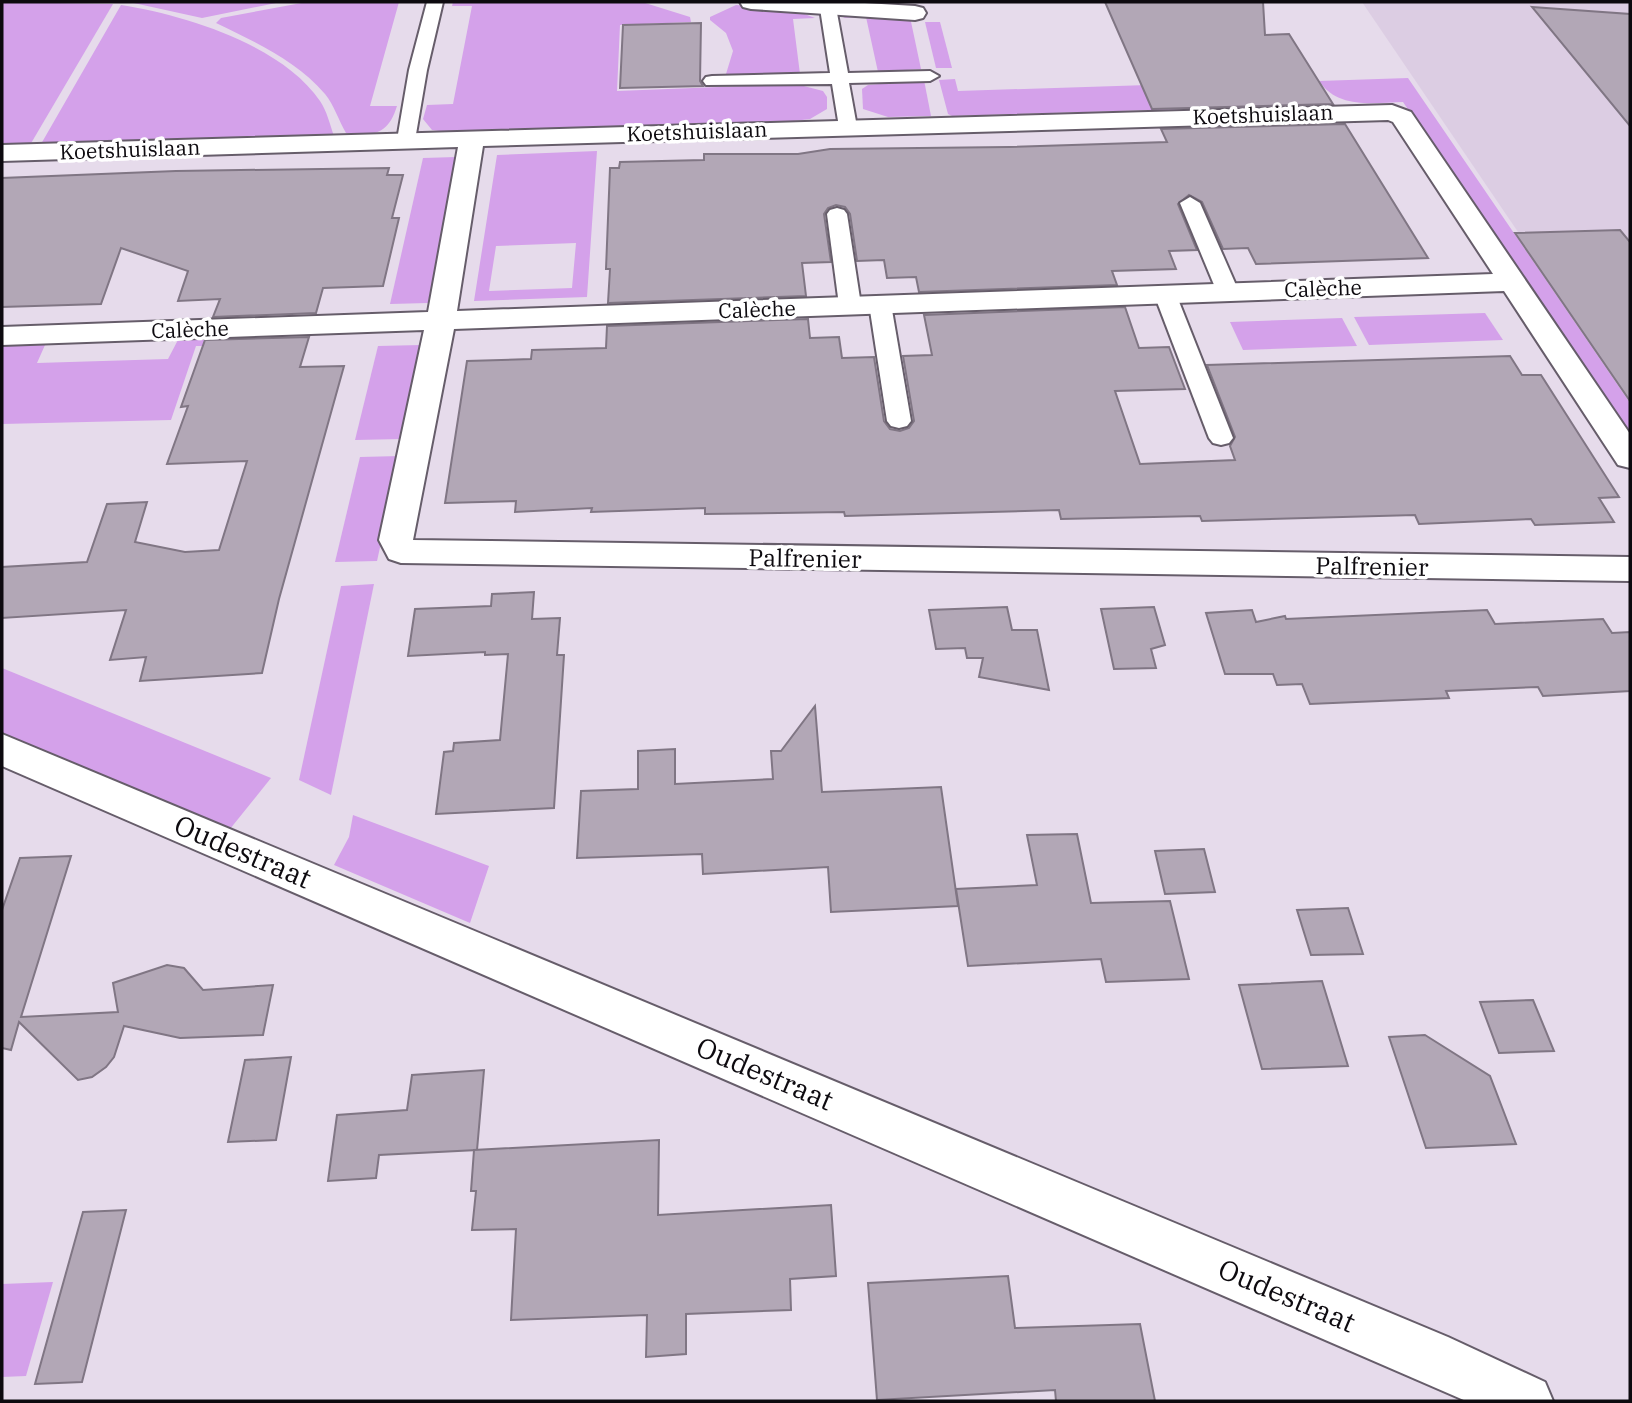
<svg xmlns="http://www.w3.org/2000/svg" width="1632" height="1403" font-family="'IBM Plex Serif',serif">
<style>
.built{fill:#dccde3}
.green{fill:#d4a1ea;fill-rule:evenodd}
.building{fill:#b2a7b6;stroke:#807684;stroke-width:2}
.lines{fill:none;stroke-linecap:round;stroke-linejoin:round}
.service-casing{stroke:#665d6a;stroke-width:4}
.minor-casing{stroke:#665d6a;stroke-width:4}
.service{fill:#fff;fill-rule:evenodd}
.minor{fill:#fff;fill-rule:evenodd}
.labels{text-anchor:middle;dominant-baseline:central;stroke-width:7;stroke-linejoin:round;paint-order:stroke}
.far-street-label{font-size:21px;fill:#0d0a0f;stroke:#fff}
.street-label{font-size:24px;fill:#0d0a0f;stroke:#fff}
.near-street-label{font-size:28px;fill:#0d0a0f;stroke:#fff}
</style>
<rect width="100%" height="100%" fill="#e6dbeb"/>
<path class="built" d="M1362,2H1630V397Z"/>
<g class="green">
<path d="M2,2L113,4L30,145L2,146Z"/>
<path d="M129,2H281L202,18Z"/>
<path d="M307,2H399L370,106H397C388,135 374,136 346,133C339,121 334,105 325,94C296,60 255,42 216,23L221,18Z"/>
<path d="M453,2H642L690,17L691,22L620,25L617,91L796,84L823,91L827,97V109L810,119L794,121L447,132L432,130L423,119L427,105L453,104L472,6H452Z"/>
<path d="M121,5C185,15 282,45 320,101C327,111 330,125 334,136L41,144Z"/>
<path d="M736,5L794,10L815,18L793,19L800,74H726L733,51L726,33L710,20V17Z"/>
<path d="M852,13L910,17L921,69L878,72L866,17L843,18Z"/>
<path d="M925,22H940L952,68H936Z"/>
<path d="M1408,78L1630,403V438L1403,102C1372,103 1338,109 1319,81Z"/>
<path d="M955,79L958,91L1301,80L1304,100L1290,106L952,116L948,114L939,80Z"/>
<path d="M924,80L931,116L888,117L863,109L862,89L868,85Z"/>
<path d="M597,151L587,297L474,301L497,155ZM576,243L572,288L489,291L496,246Z"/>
<path d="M456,157L428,303L390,304L423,158Z"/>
<path d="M1485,313L1503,340L1369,345L1354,317Z"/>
<path d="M1342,318L1357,346L1243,350L1230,322Z"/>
<path d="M239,336L237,346H196L171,420L2,424V346L45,345L37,363L168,359L179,338Z"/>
<path d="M421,345L402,439L355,440L378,346Z"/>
<path d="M400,456L377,561L335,562L360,457Z"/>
<path d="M374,584L331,795L299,780L341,586Z"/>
<path d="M2,668L271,778L230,829L2,736Z"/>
<path d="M353,815L489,866L470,923L334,865L349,837Z"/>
<path d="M53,1282L26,1376L2,1377V1284Z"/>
</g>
<g class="building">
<path d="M1105,2H1263L1265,35L1289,34L1333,104L1152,109Z"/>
<path d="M1532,7L1630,14V126Z"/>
<path d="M701,23L700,81L703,86L620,88L623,25Z"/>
<path d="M1345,124L1428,258L1256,264L1248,248L1223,249L1202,202L1189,195L1178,204L1197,250L1169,251L1176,269L1112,271L1117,285L919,292L916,277L887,278L884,260L857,261L850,214L845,207L836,205L828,208L824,214L831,262L802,263L806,296L608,303L610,269H606L610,168H619L620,162L704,160V154H798L830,149L1009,147L1167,142L1161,129Z"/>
<path d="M389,168L387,175H403L392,218H399L383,286L323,288L316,313L213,317L220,299L178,301L188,271L121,248L101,304L2,307V178L176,171Z"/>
<path d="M1620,230L1630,242V401L1515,233Z"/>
<path d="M1125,307L1139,348L1169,347L1185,389L1115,391L1140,464L1235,460L1230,446L1235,437L1207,365L1510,356L1522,375H1541L1619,497L1599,498L1614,522L1535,525L1531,519L1419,524L1415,515L1202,521L1200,516L1061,519L1059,510L845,516L844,512L705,514V508L591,512L592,508L515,512L516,501L445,503L467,361L531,359L532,350L606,348L607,326L808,319L810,338L839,337L842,358L874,357L884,421L890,429L900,431L909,428L914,421L903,356L932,355L924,315Z"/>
<path d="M309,337L300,367L344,366L279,599L262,673L140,681L146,657L110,660L126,610L2,618V567L87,562L107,504L147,502L135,542L185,552L219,550L247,461L167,464L188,406L181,407L205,340Z"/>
<path d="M534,592L532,619L560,618L557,655H564L554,808L436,814L444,752L453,751L454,743L500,740L508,654L485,655V652L408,656L415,609L491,606L492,594Z"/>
<path d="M1007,607L1012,630H1037L1049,690L979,677L983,658H967L965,648L936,649L929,610Z"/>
<path d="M1154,607L1165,645L1151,649L1156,668L1114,669L1101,609Z"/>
<path d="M1252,610L1256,622L1285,616L1286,619L1487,610L1495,624L1603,619L1612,633L1630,632V691L1543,696L1538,687L1446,691L1449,698L1310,704L1302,684L1277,685L1273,674H1225L1206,613Z"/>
<path d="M815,706L822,792L941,787L958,906L831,912L828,867L703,874L702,854L577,858L581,791L638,789V751L675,749V784L773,779L771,751H781Z"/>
<path d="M1077,834L1091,903L1170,901L1189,979L1106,982L1101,959L968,966L956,889L1037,885L1027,835Z"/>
<path d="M1204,849L1215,892L1165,894L1155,851Z"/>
<path d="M71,856L21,1017L118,1012L113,983L167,965L184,968L203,990L273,985L263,1035L180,1038L124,1026L114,1057L106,1067L92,1077L78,1080L19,1022L11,1050L2,1048V910L20,858Z"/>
<path d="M1348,908L1363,954L1311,955L1297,910Z"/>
<path d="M1322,981L1348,1066L1262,1069L1239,985Z"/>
<path d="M1533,1000L1554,1051L1499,1053L1480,1002Z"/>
<path d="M1425,1035L1490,1076L1516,1144L1426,1148L1389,1037Z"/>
<path d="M291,1057L276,1140L228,1142L245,1060Z"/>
<path d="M484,1070L477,1150L379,1155L376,1178L328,1181L337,1115L407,1110L412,1075Z"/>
<path d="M659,1140L658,1215L831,1205L836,1276L790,1279L791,1310L686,1314V1354L646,1357L647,1315L511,1320L516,1229L472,1230L476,1191H471L474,1150Z"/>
<path d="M126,1210L82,1382L35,1384L83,1212Z"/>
<path d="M1008,1276L1015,1328L1140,1324L1155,1401H1056L1055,1390L877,1400L868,1283Z"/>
</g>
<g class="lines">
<g class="service-casing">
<g id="service">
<path d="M427,2H443L427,70L415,140L406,146L397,140L409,70Z"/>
<path d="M819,2H835L848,73L930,71L939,76L930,81L849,83L857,127L848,133L839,127L832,84L706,85L703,81L706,77L712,76L830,73Z"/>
<path d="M1190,197L1200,203L1239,292L1235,296H1221L1217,292L1180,203Z"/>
<path d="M837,208L844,210L847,214L861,305L858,310H842L839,305L827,214L830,210Z"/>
<path d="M1165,288L1172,290L1176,294L1233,438L1229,443L1221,445L1213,443L1209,438L1154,294L1158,290Z"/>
<path d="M880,298L888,299L891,304L911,421L907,426L899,428L891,426L887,421L869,304L872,299Z"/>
</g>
</g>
<g class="minor-casing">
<g id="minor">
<path d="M740,2H848L915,6L923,8L926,13L923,18L915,20L751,9L743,7Z"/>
<path d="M1392,105L1411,112L1630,434V468L1618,465L1504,291L454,329L413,540L1630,557V581L401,563L389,559L379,540L424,330L2,345V327L428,312L458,147L2,161V145ZM1388,120L1393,122L1493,274L457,311L483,146Z"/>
<path d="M2,734L1448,1337L1545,1382L1553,1401H1466L2,766Z"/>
</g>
</g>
<use href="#service" class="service"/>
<use href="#minor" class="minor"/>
</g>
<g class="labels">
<g class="far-street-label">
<text transform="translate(1263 114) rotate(-2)">Koetshuislaan</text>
<text transform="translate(697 131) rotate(-2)">Koetshuislaan</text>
<text transform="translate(130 149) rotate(-2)">Koetshuislaan</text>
<text transform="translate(1323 288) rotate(-2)">Calèche</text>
<text transform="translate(757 309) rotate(-2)">Calèche</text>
<text transform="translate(190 329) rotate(-2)">Calèche</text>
</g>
<g class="street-label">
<text transform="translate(805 558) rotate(1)">Palfrenier</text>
<text transform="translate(1372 566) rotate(1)">Palfrenier</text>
</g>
<g class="near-street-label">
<text transform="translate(243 851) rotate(23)">Oudestraat</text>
<text transform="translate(765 1073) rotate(23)">Oudestraat</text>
<text transform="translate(1287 1295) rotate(23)">Oudestraat</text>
</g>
</g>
<rect width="1632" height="1403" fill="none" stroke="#0d0a0f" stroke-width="7"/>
</svg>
